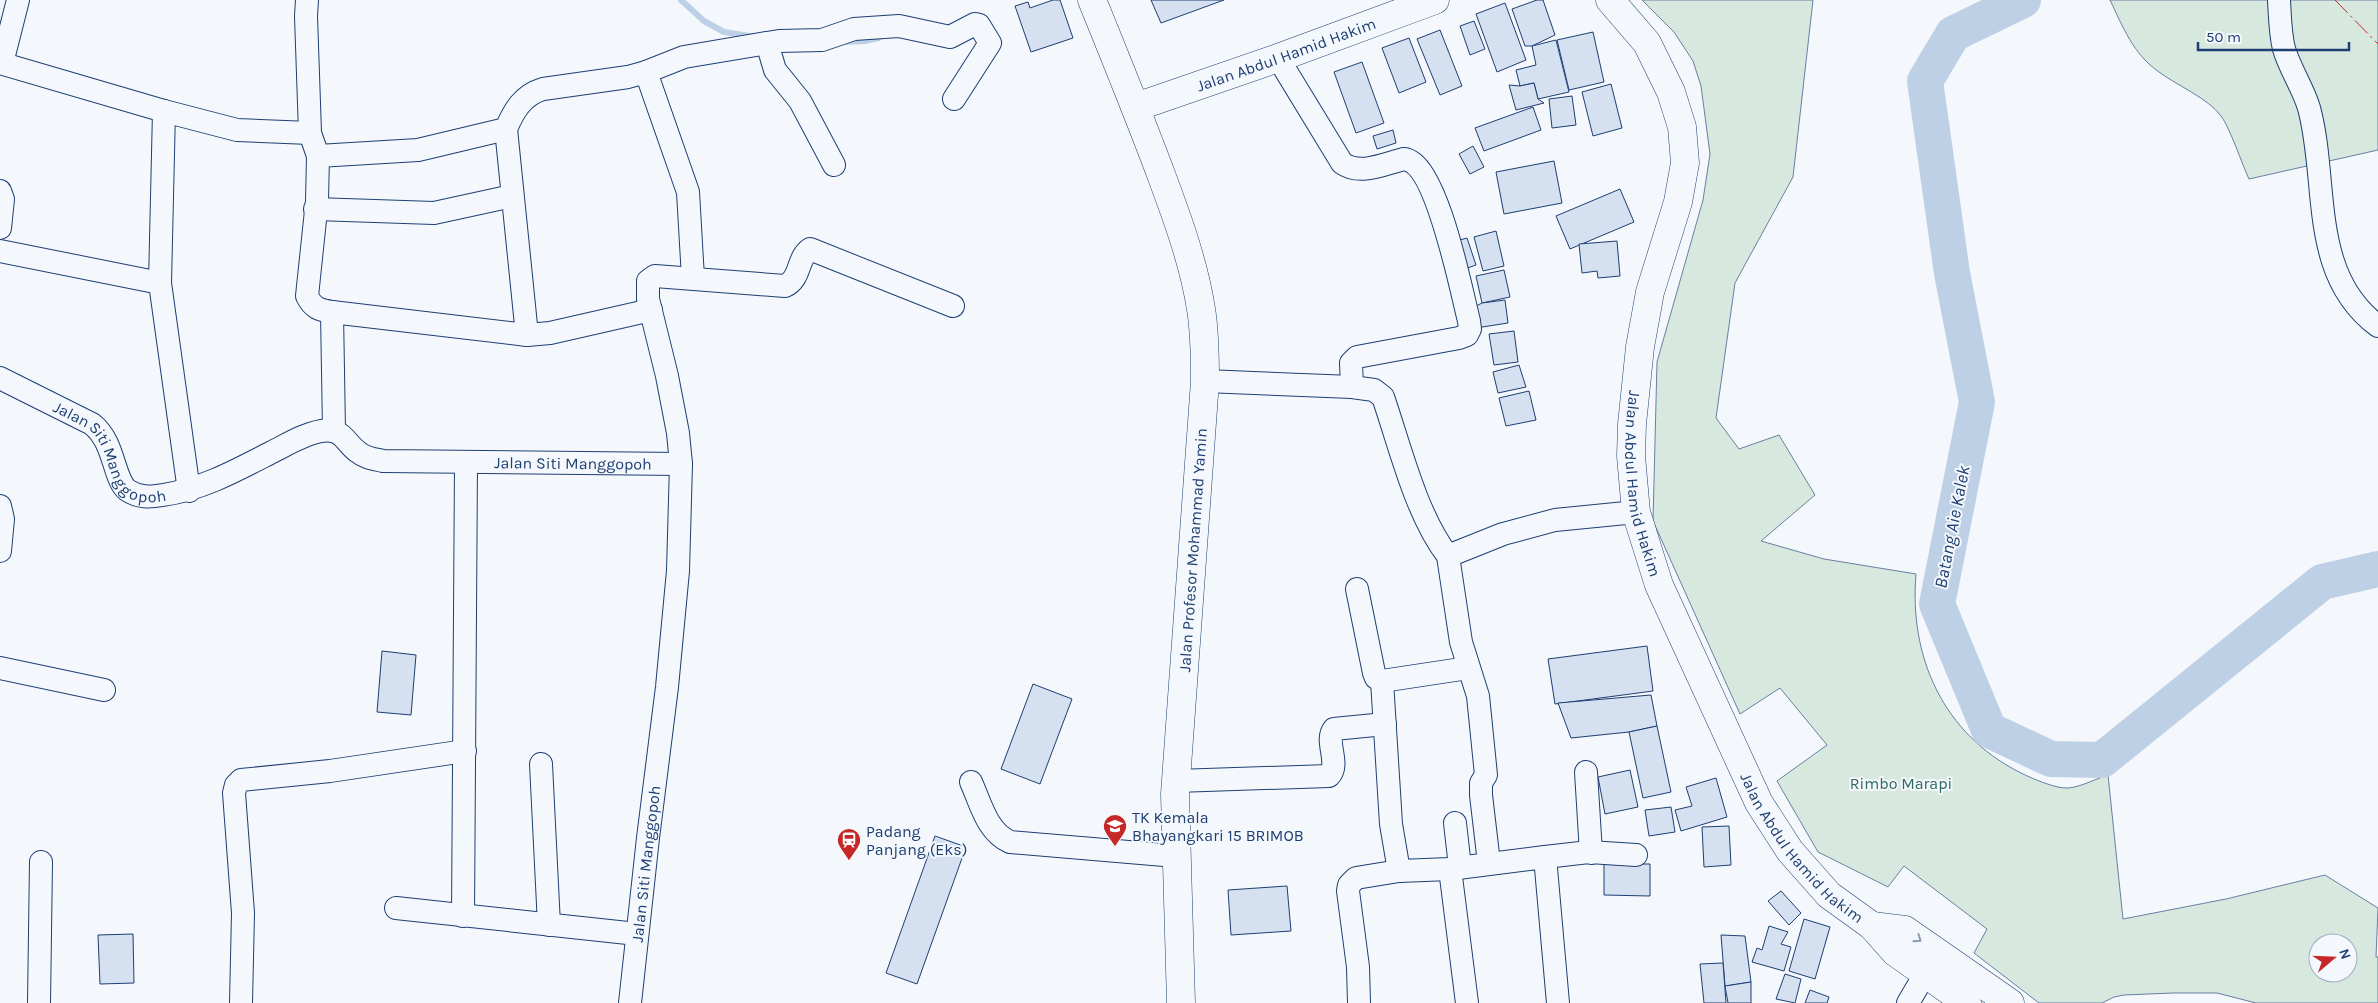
<svg xmlns="http://www.w3.org/2000/svg" width="2378" height="1003" font-family="Karla,sans-serif">
<style>
.green{fill:#d7e8df;stroke:#687fa3;fill-rule:evenodd}
.lines{fill:none;stroke-linecap:round;stroke-linejoin:round}
.stream{stroke:#bed0e5;stroke-width:6}
.river{stroke:#bed0e5;stroke-width:36}
.building{fill:#d5e0f0;stroke:#1d3f73}
.minor-casing{stroke:#1d3f73;stroke-width:24}
.major-casing{stroke:#1d3f73;stroke-width:29}
.highway-casing{stroke:#1d3f73;stroke-width:29}
.minor{stroke:#f4f7fb;stroke-width:22}
.major{stroke:#f4f7fb;stroke-width:28}
.highway{stroke:#f4f7fb;stroke-width:28}
.power{stroke:#c62828;stroke-width:1;stroke-dasharray:18 4 2.5 4;stroke-linecap:butt}
.oneway{stroke:#889bb7}
.labels{text-anchor:middle;dominant-baseline:central;stroke-width:4;stroke-linejoin:round;paint-order:stroke}
.street-label{font-size:16px;fill:#1d3f73;stroke:#f4f7fb}
.park-label{font-size:16px;fill:#2c6c60;stroke:#f4f7fb}
.poi-label{font-size:16px;fill:#1d3f73;stroke:#f4f7fb;text-anchor:start}
.water-label{font-size:18px;font-style:italic;fill:#1d3f73;stroke:#f4f7fb}
</style>
<rect width="100%" height="100%" fill="#f4f7fb"/>
<g class="green">
<path d="M1642,0H1813L1793,177L1735,283L1716,418L1739,449L1779,435L1815,495L1761,541L1824,559L1916,574C1909,657 1943,734 2021,773C2031,778 2056,789 2068,788C2081,787 2095,779 2108,775L2123,919L2226,899L2325,875L2378,908L2376,957H2378V1003H2256L2217,993H2173L2124,995L2114,997L2102,1003H2039L1974,953L1987,929L1904,866L1888,887L1818,852L1777,781L1827,745L1780,688L1740,714L1653,521L1657,362L1703,200L1710,154L1701,86L1693,61L1674,32ZM2318,943H2348V973H2318Z"/>
<path d="M2110,0H2378V150L2249,179C2242,164 2230,128 2221,116C2208,98 2176,85 2159,72C2133,54 2123,27 2110,0Z"/>
</g>
<g class="lines">
<g class="stream">
<path d="M681,0L704,21L724,32L756,37"/>
<path d="M841,42L865,41L879,38"/>
</g>
<path class="river" d="M2023,0L1953,34L1925,81L1952,273L1977,402L1937,604L1989,730L2051,759L2102,760L2322,582L2378,569"/>
</g>
<g class="building">
<path d="M1053,0H1060L1073,38L1031,52L1015,6L1028,2L1030,8Z"/>
<path d="M1151,0H1224L1161,23Z"/>
<path d="M1537,0H1543L1555,35L1532,46H1525L1512,9Z"/>
<path d="M1505,3L1526,60L1497,72L1476,14Z"/>
<path d="M1474,21L1485,49L1470,55L1460,26Z"/>
<path d="M1440,30L1462,86L1440,95L1417,39Z"/>
<path d="M1593,32L1604,82L1569,90L1557,40Z"/>
<path d="M1409,38L1426,82L1399,93L1382,48Z"/>
<path d="M1556,40L1569,92L1538,99L1534,83L1520,86L1516,70L1536,65L1532,46Z"/>
<path d="M1362,62L1384,123L1356,133L1334,72Z"/>
<path d="M1534,83L1538,99L1544,103L1516,110L1509,85L1520,86Z"/>
<path d="M1611,84L1622,128L1593,136L1582,92Z"/>
<path d="M1572,96L1576,125L1552,128L1549,99Z"/>
<path d="M1533,107L1541,130L1484,151L1475,128Z"/>
<path d="M1393,130L1396,143L1377,149L1373,136Z"/>
<path d="M1473,146L1484,167L1470,174L1459,154Z"/>
<path d="M1554,161L1562,203L1504,214L1496,172Z"/>
<path d="M1620,189L1634,222L1570,249L1556,216Z"/>
<path d="M1496,231L1504,266L1483,271L1474,237Z"/>
<path d="M1467,238L1476,265L1459,271L1449,243Z"/>
<path d="M1617,241L1620,276L1598,278L1597,271L1582,273L1579,244Z"/>
<path d="M1504,270L1510,297L1482,303L1476,276Z"/>
<path d="M1505,300L1508,323L1476,328L1472,308L1482,303Z"/>
<path d="M1514,331L1518,362L1494,365L1489,334Z"/>
<path d="M1519,365L1526,387L1498,393L1493,372Z"/>
<path d="M1529,391L1536,420L1506,426L1499,398Z"/>
<path d="M1647,646L1653,691L1555,704L1548,659Z"/>
<path d="M382,651L416,655L411,715L377,712Z"/>
<path d="M1033,684L1072,699L1040,784L1001,769Z"/>
<path d="M1651,695L1657,726L1629,732L1571,738L1558,703Z"/>
<path d="M1657,726L1671,792L1643,798L1629,732Z"/>
<path d="M1630,770L1638,807L1605,814L1598,777Z"/>
<path d="M1716,778L1727,817L1681,831L1675,810L1692,806L1686,787Z"/>
<path d="M1671,807L1675,832L1649,836L1645,810Z"/>
<path d="M1729,826L1731,865L1704,867L1702,827Z"/>
<path d="M935,836L966,847L917,984L886,973Z"/>
<path d="M1604,864H1650V896L1604,895Z"/>
<path d="M1287,886L1291,931L1231,935L1228,890Z"/>
<path d="M1781,891L1801,913L1789,925L1768,901Z"/>
<path d="M1804,919L1830,927L1815,979L1789,971Z"/>
<path d="M1769,926L1788,932L1781,944L1791,947L1784,971L1752,962L1757,948L1762,950Z"/>
<path d="M133,934L134,983L100,984L98,935Z"/>
<path d="M1721,935L1745,936L1751,982L1725,986Z"/>
<path d="M1723,963L1726,1003H1704L1700,964Z"/>
<path d="M1785,974L1801,979L1795,1003L1776,999Z"/>
<path d="M1751,982V1003H1728L1725,986Z"/>
<path d="M1810,990L1829,997L1827,1003H1805Z"/>
</g>
<g class="lines">
<g class="minor-casing">
<g id="minor">
<path d="M307,0L306,16L310,133L318,156L317,201L307,296C313,308 319,310 332,312L527,335L550,333L651,310"/>
<path d="M2279,0C2280,16 2280,33 2284,49C2290,69 2303,88 2309,108C2329,182 2308,274 2378,326"/>
<path d="M767,43L775,70L800,101L834,165"/>
<path d="M1278,58L1342,163C1360,176 1384,164 1404,159C1437,163 1461,290 1469,321L1470,329L1467,335L1459,338L1357,357L1351,363L1352,387"/>
<path d="M0,63L164,111L237,130L310,133"/>
<path d="M2,63L18,0"/>
<path d="M646,72L684,57L779,41L822,40L854,29L899,26L950,37L975,24L979,25L990,43L954,99"/>
<path d="M164,111L160,283L189,491"/>
<path d="M506,129L527,335"/>
<path d="M318,156L418,150L506,129C514,110 523,95 543,89L628,77L646,72L688,192L693,278"/>
<path d="M0,191L3,199L0,228"/>
<path d="M315,209L434,213L512,196"/>
<path d="M0,251L160,283"/>
<path d="M332,312L334,431"/>
<path id="s1" d="M0,378L92,424C115,442 113,478 127,490C139,498 150,497 163,495C203,489 237,470 272,452C288,444 304,434 321,431C344,428 344,442 358,452C365,458 374,459 383,461L681,464"/>
<path d="M1205,381L1352,387L1374,390L1383,397C1400,446 1416,515 1448,556L1461,642L1478,696L1486,775L1481,783V795L1489,863"/>
<path d="M0,506L3,519L0,551"/>
<path d="M1448,556L1503,534L1555,520L1636,512"/>
<path d="M1357,589L1374,673L1376,678L1382,681L1391,824L1399,871"/>
<path d="M0,668L104,690"/>
<path d="M1382,681L1468,668"/>
<path d="M541,764L549,925"/>
<path d="M1586,772L1591,853"/>
<path d="M1176,781L1329,776C1341,764 1324,741 1334,729L1385,724"/>
<path d="M971,782C981,804 987,832 1010,842L1176,856"/>
<path d="M1455,823L1460,867"/>
<path d="M1545,857L1589,852L1636,855"/>
<path d="M1450,869L1467,1003"/>
<path d="M396,908L637,934"/>
<path d="M463,916L466,463"/>
<path d="M39,1003L41,862"/>
<path d="M241,1003L243,913L234,793L236,785L241,780L330,771L465,751"/>
<path id="s2" d="M630,1003L648,838L667,687L678,571L681,464L678,433L667,376L648,299V281L655,276L785,286C801,279 797,258 810,249L953,306"/>
<path d="M1359,1003L1358,967L1348,891L1349,885L1356,878L1399,871L1450,869L1545,857L1558,1003"/>
<path d="M1908,1003L1925,974"/>
</g>
</g>
<g class="major-casing">
<g id="major">
<path id="s3" d="M1610,0L1647,43L1671,92L1682,127L1685,163L1678,202L1650,292L1640,347L1632,424L1631,456L1636,512L1659,585L1759,803L1790,851L1829,895L1872,926L1895,952L1967,1003"/>
<path id="s4" d="M1136,107L1278,58L1435,0"/>
<path d="M1872,926L1905,930L2010,1003"/>
</g>
</g>
<g class="highway-casing">
<path id="highway" d="M1092,0C1116,59 1140,118 1162,177C1178,220 1194,264 1201,309C1205,333 1205,357 1205,381L1175,794L1181,1003"/>
</g>
<use href="#minor" class="minor"/>
<use href="#major" class="major"/>
<use href="#highway" class="highway"/>
<path class="power" d="M2335,0L2378,44"/>
</g>
<defs><path id="oneway-chevron" d="M-2-3.5L2.5 0L-2 3.5" fill="none" stroke-width="1.6" stroke-linecap="round" stroke-linejoin="round" transform="scale(1.25)"/></defs>
<use class="oneway" href="#oneway-chevron" transform="translate(1918 939) rotate(35)"/>
<defs>
<g id="school-pin" transform="scale(1.25)"><path d="M0 17L-7.5 6A9.5 9.5 0 1 1 7.5 6Z" fill="#c62828" stroke="#f4f7fb"/><path d="M0-5L7-2L0 1L-7-2ZM-4 1L0 2.5L4 1V4Q0 6-4 4Z" fill="#fff"/></g>
<g id="station-pin" transform="scale(1.25)"><path d="M0 17L-7.5 6A9.5 9.5 0 1 1 7.5 6Z" fill="#c62828" stroke="#f4f7fb"/><path d="M-3-6H3Q5-6 5-4V2Q5 4 3 4L4.5 6H3L1.5 4h-3L-3 6H-4.5L-3 4Q-5 4-5 2V-4Q-5-6-3-6ZM-3.5-4v3h7v-3ZM-3.5 1v1.5H-2V1ZM2 1v1.5H3.5V1Z" fill="#fff"/></g>
</defs>
<g fill-rule="evenodd">
<use href="#school-pin" x="1115" y="826"/>
<use href="#station-pin" x="849" y="840"/>
</g>
<g class="labels">
<g class="street-label">
<text stroke="none"><textPath href="#s4" startOffset="159">Jalan Abdul Hamid Hakim</textPath></text>
<text stroke="none"><textPath href="#s1" startOffset="140">Jalan Siti Manggopoh</textPath></text>
<text stroke="none"><textPath href="#s1" startOffset="649">Jalan Siti Manggopoh</textPath></text>
<text stroke="none"><textPath href="#s3" startOffset="512">Jalan Abdul Hamid Hakim</textPath></text>
<text transform="translate(1193 550) rotate(-86)">Jalan Profesor Mohammad Yamin</text>
<text stroke="none"><textPath href="#s3" startOffset="918">Jalan Abdul Hamid Hakim</textPath></text>
<text stroke="none"><textPath href="#s2" startOffset="140">Jalan Siti Manggopoh</textPath></text>
</g>
<g class="park-label">
<text x="1901" y="783">Rimbo Marapi</text>
</g>
<g class="poi-label">
<text x="1132" y="817">TK Kemala<tspan x="1132" dy="18">Bhayangkari 15 BRIMOB</tspan></text>
<text x="866" y="831">Padang<tspan x="866" dy="18">Panjang (Eks)</tspan></text>
</g>
<g class="water-label">
<text transform="translate(1952 527) rotate(-79)">Batang Aie Kalek</text>
</g>
</g>
<g transform="translate(2333 958) rotate(71)"><circle r="24" fill="#f4f7fb" stroke="#9eadc5"/>
<path d="M0-4L9 19L0 12L-9 19Z" fill="#c62828"/>
<text y="-8" font-size="14" font-weight="bold" text-anchor="middle" fill="#1d3f73">N</text>
</g>
<path d="M2198 42v8h151v-8" fill="none" stroke="#1d3f73" stroke-width="2.5"/>
<text x="2206" y="42" font-size="15" fill="#1d3f73" stroke="#f4f7fb" stroke-width="4" paint-order="stroke">50 m</text>
</svg>
